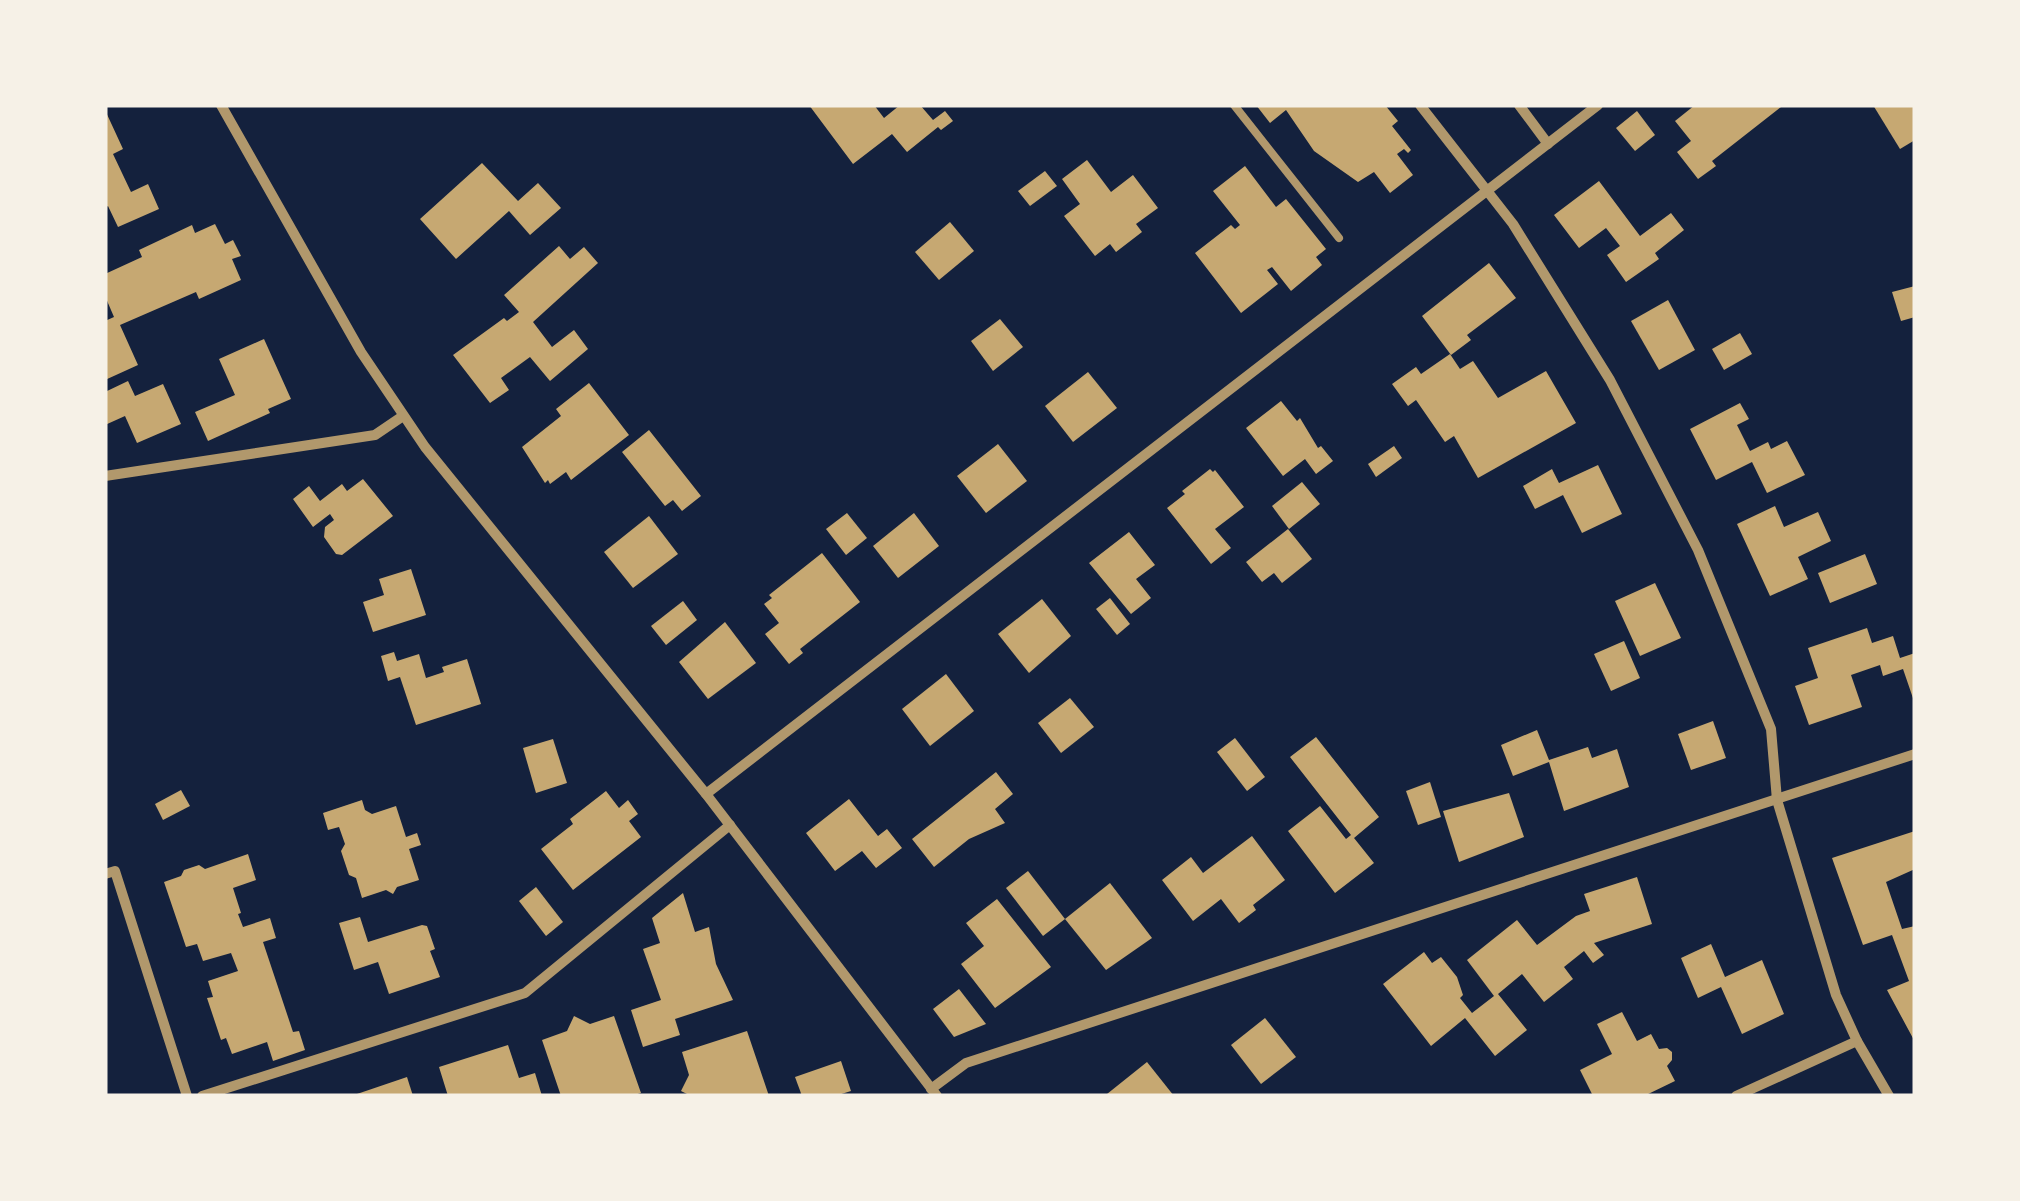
<svg xmlns="http://www.w3.org/2000/svg" width="2020" height="1201" font-family="Lato,sans-serif">
<style>
.building{fill:#c6a872}
.lines{fill:none;stroke-linecap:round;stroke-linejoin:round}
.service{stroke:#b1986c;stroke-width:8}
.minor{stroke:#b1986c;stroke-width:10}
</style>
<rect width="100%" height="100%" fill="#14213d"/>
<g class="building">
<path d="M809,105H874L884,118L900,105H920L933,120L945,111L953,121L941,130L938,127L907,152L892,134L853,164Z"/>
<path d="M1256,105H1385L1398,121L1392,126L1411,150L1408,153L1404,149L1397,154L1413,175L1390,193L1374,172L1358,182L1314,151L1286,110L1270,123Z"/>
<path d="M1695,105H1779L1781,107L1712,161L1716,166L1698,179L1677,152L1691,141L1675,121Z"/>
<path d="M1873,105H1915V140L1900,149Z"/>
<path d="M105,110L123,149L113,154L131,192L148,184L159,209L118,227L108,206L105,208Z"/>
<path d="M1637,111L1655,135L1635,151L1616,128Z"/>
<path d="M1087,160L1111,192L1133,175L1158,208L1136,224L1142,232L1116,252L1110,244L1095,256L1064,216L1080,204L1062,179Z"/>
<path d="M482,163L518,201L538,183L561,208L530,235L509,211L456,259L420,219Z"/>
<path d="M1245,166L1276,207L1286,199L1326,249L1316,257L1322,265L1291,291L1272,267L1267,270L1278,284L1241,313L1195,253L1231,225L1235,229L1240,225L1213,191Z"/>
<path d="M1045,171L1057,186L1030,206L1018,191Z"/>
<path d="M1599,181L1640,236L1671,213L1684,230L1655,253L1659,259L1626,282L1607,255L1620,246L1606,228L1579,248L1554,215Z"/>
<path d="M950,222L974,251L939,280L915,252Z"/>
<path d="M215,224L225,244L233,240L241,256L232,259L241,280L199,299L196,292L120,325L138,365L105,380V321L114,317L105,296V274L142,257L139,250L192,225L195,233Z"/>
<path d="M559,246L570,259L584,247L598,263L533,322L552,347L574,330L588,349L550,381L530,357L501,378L509,390L490,403L453,355L504,318L507,321L519,312L504,295Z"/>
<path d="M1489,263L1516,298L1467,335L1471,340L1451,355L1422,316Z"/>
<path d="M1915,286V317L1901,321L1892,292Z"/>
<path d="M1668,300L1695,350L1659,370L1631,321Z"/>
<path d="M1000,319L1023,347L993,371L971,341Z"/>
<path d="M1740,333L1752,354L1724,370L1712,349Z"/>
<path d="M264,339L291,399L268,409L270,413L208,441L195,412L235,395L219,359Z"/>
<path d="M1450,354L1460,369L1473,361L1498,398L1546,371L1576,423L1478,478L1454,436L1445,442L1416,400L1408,406L1392,384L1416,367L1421,374Z"/>
<path d="M1088,372L1117,408L1073,442L1045,406Z"/>
<path d="M128,381L135,396L163,384L181,424L137,443L125,416L105,425V392Z"/>
<path d="M589,383L629,435L571,480L566,472L550,484L548,480L545,483L522,447L561,416L556,409Z"/>
<path d="M1281,401L1297,421L1300,418L1318,448L1321,446L1333,461L1316,474L1305,459L1283,476L1246,428Z"/>
<path d="M1740,403L1749,419L1737,425L1750,451L1768,442L1771,449L1787,441L1805,475L1767,493L1752,462L1716,480L1690,429Z"/>
<path d="M649,430L701,496L682,511L673,500L665,506L622,452Z"/>
<path d="M998,444L1027,481L986,513L957,476Z"/>
<path d="M1394,446L1402,458L1376,477L1368,464Z"/>
<path d="M1598,465L1622,514L1582,533L1563,495L1535,509L1523,486L1552,469L1559,483Z"/>
<path d="M1210,469L1213,472L1215,470L1244,507L1215,529L1231,548L1211,564L1167,508L1185,494L1182,491Z"/>
<path d="M363,479L393,516L342,555L336,554L324,537L325,527L334,520L330,514L313,527L293,499L309,486L320,501L342,484L347,491Z"/>
<path d="M1302,482L1320,504L1289,529L1272,506Z"/>
<path d="M1775,506L1784,527L1818,512L1831,541L1798,557L1808,579L1770,596L1737,524Z"/>
<path d="M847,513L867,538L846,555L826,529Z"/>
<path d="M914,513L939,546L898,578L873,546Z"/>
<path d="M649,516L678,554L633,588L604,552Z"/>
<path d="M1288,529L1312,559L1282,583L1274,573L1262,582L1246,562Z"/>
<path d="M1129,532L1155,565L1136,579L1151,598L1131,614L1089,563Z"/>
<path d="M822,553L860,602L800,649L803,653L789,664L765,634L779,623L764,604L772,598L769,595Z"/>
<path d="M1865,554L1877,584L1830,603L1818,573Z"/>
<path d="M411,569L426,615L373,632L363,602L384,595L379,579Z"/>
<path d="M1655,583L1681,638L1640,656L1615,601Z"/>
<path d="M1110,598L1130,624L1117,635L1096,609Z"/>
<path d="M1042,599L1071,636L1029,673L998,634Z"/>
<path d="M683,601L697,620L666,645L651,626Z"/>
<path d="M725,622L756,663L708,699L679,662Z"/>
<path d="M1867,628L1872,643L1893,636L1900,658L1915,653V704L1903,669L1883,676L1880,665L1851,675L1862,707L1809,725L1795,686L1818,678L1808,648Z"/>
<path d="M1624,641L1640,678L1611,691L1594,654Z"/>
<path d="M394,652L397,661L419,654L426,678L444,672L442,667L467,659L481,704L416,725L400,677L388,681L381,656Z"/>
<path d="M946,674L974,711L930,746L902,709Z"/>
<path d="M1070,698L1094,727L1061,753L1038,723Z"/>
<path d="M1713,721L1726,758L1691,770L1678,734Z"/>
<path d="M1537,730L1549,760L1588,747L1592,758L1617,749L1629,787L1564,811L1549,762L1513,776L1501,745Z"/>
<path d="M1316,737L1379,817L1354,838L1374,863L1335,893L1288,831L1320,806L1346,839L1351,835L1290,757Z"/>
<path d="M1235,738L1265,777L1247,791L1217,752Z"/>
<path d="M553,739L567,783L536,793L523,748Z"/>
<path d="M996,772L1013,794L995,809L1005,823L969,839L934,867L912,839Z"/>
<path d="M1430,782L1441,817L1418,825L1406,791Z"/>
<path d="M181,790L190,806L163,820L155,804Z"/>
<path d="M606,791L619,808L628,800L638,814L629,821L641,837L573,890L541,849L573,824L570,819Z"/>
<path d="M1509,793L1524,837L1459,862L1443,811Z"/>
<path d="M849,799L878,836L887,829L902,848L876,868L862,851L835,871L806,833Z"/>
<path d="M362,800L365,810L372,814L396,806L406,837L417,833L421,845L409,849L419,880L397,887L393,894L386,890L362,898L356,878L349,875L341,851L345,844L339,827L328,830L323,813Z"/>
<path d="M1915,831V869L1886,882L1902,929L1915,926V1042L1887,990L1909,981L1892,935L1863,945L1832,858Z"/>
<path d="M1252,836L1285,880L1253,905L1256,910L1239,923L1221,899L1193,921L1162,880L1191,857L1203,873Z"/>
<path d="M248,854L256,880L233,888L241,913L238,914L243,927L270,918L276,938L263,942L293,1032L299,1031L305,1050L273,1061L267,1042L232,1054L226,1038L221,1040L207,998L213,997L208,981L238,971L231,953L203,961L197,944L186,947L164,882L181,876L184,870L199,865L205,869Z"/>
<path d="M1028,871L1065,919L1043,936L1006,888Z"/>
<path d="M1637,877L1652,924L1594,943L1604,955L1593,963L1584,951L1564,967L1573,979L1544,1002L1522,974L1498,994L1527,1030L1495,1056L1465,1018L1431,1046L1383,984L1424,952L1432,963L1441,957L1457,977L1463,995L1460,998L1472,1013L1494,996L1467,960L1517,920L1537,945L1576,916L1590,911L1584,894Z"/>
<path d="M1110,883L1152,938L1106,970L1065,919Z"/>
<path d="M536,887L563,922L546,936L519,901Z"/>
<path d="M683,893L695,932L709,927L716,964L733,1000L675,1019L680,1035L643,1047L631,1010L661,1000L643,949L660,943L652,918Z"/>
<path d="M997,899L1051,967L995,1008L961,964L984,946L966,923Z"/>
<path d="M360,917L368,942L422,925L427,926L435,949L430,951L440,977L389,994L378,962L354,970L339,923Z"/>
<path d="M1711,944L1725,977L1762,960L1784,1014L1742,1034L1721,987L1698,998L1681,958Z"/>
<path d="M959,989L986,1024L954,1037L933,1009Z"/>
<path d="M1622,1012L1637,1041L1651,1034L1659,1049L1667,1048L1672,1052V1060L1667,1066L1675,1081L1644,1096H1593L1580,1070L1612,1054L1597,1024Z"/>
<path d="M574,1016L590,1024L614,1016L641,1093L631,1096H561L542,1040L567,1031Z"/>
<path d="M1265,1018L1296,1057L1261,1084L1231,1045Z"/>
<path d="M747,1031L769,1096H691L681,1091L689,1075L682,1052Z"/>
<path d="M508,1045L519,1078L535,1073L542,1096H448L439,1067Z"/>
<path d="M841,1061L851,1091L835,1096H802L795,1077Z"/>
<path d="M1147,1062L1174,1096H1108L1107,1094Z"/>
<path d="M407,1077L413,1096H354V1095Z"/>
</g>
<g class="lines">
<path class="service" d="M1234,105L1339,238"/>
<g class="minor">
<path d="M221,105L361,352L425,447L706,794L937,1096"/>
<path d="M1420,105L1513,224L1610,380L1698,550L1771,729L1777,800L1836,995L1857,1041L1889,1096"/>
<path d="M1519,105L1548,144"/>
<path d="M105,476L375,435L403,416"/>
<path d="M706,794L1598,105"/>
<path d="M105,874L115,871L187,1096"/>
<path d="M931,1089L966,1063L1915,754"/>
<path d="M202,1096L525,993L730,825"/>
<path d="M1736,1096L1857,1041"/>
</g>
</g>
<rect width="2020" height="1201" fill="none" stroke="#f6f1e7" stroke-width="215"/>
</svg>
